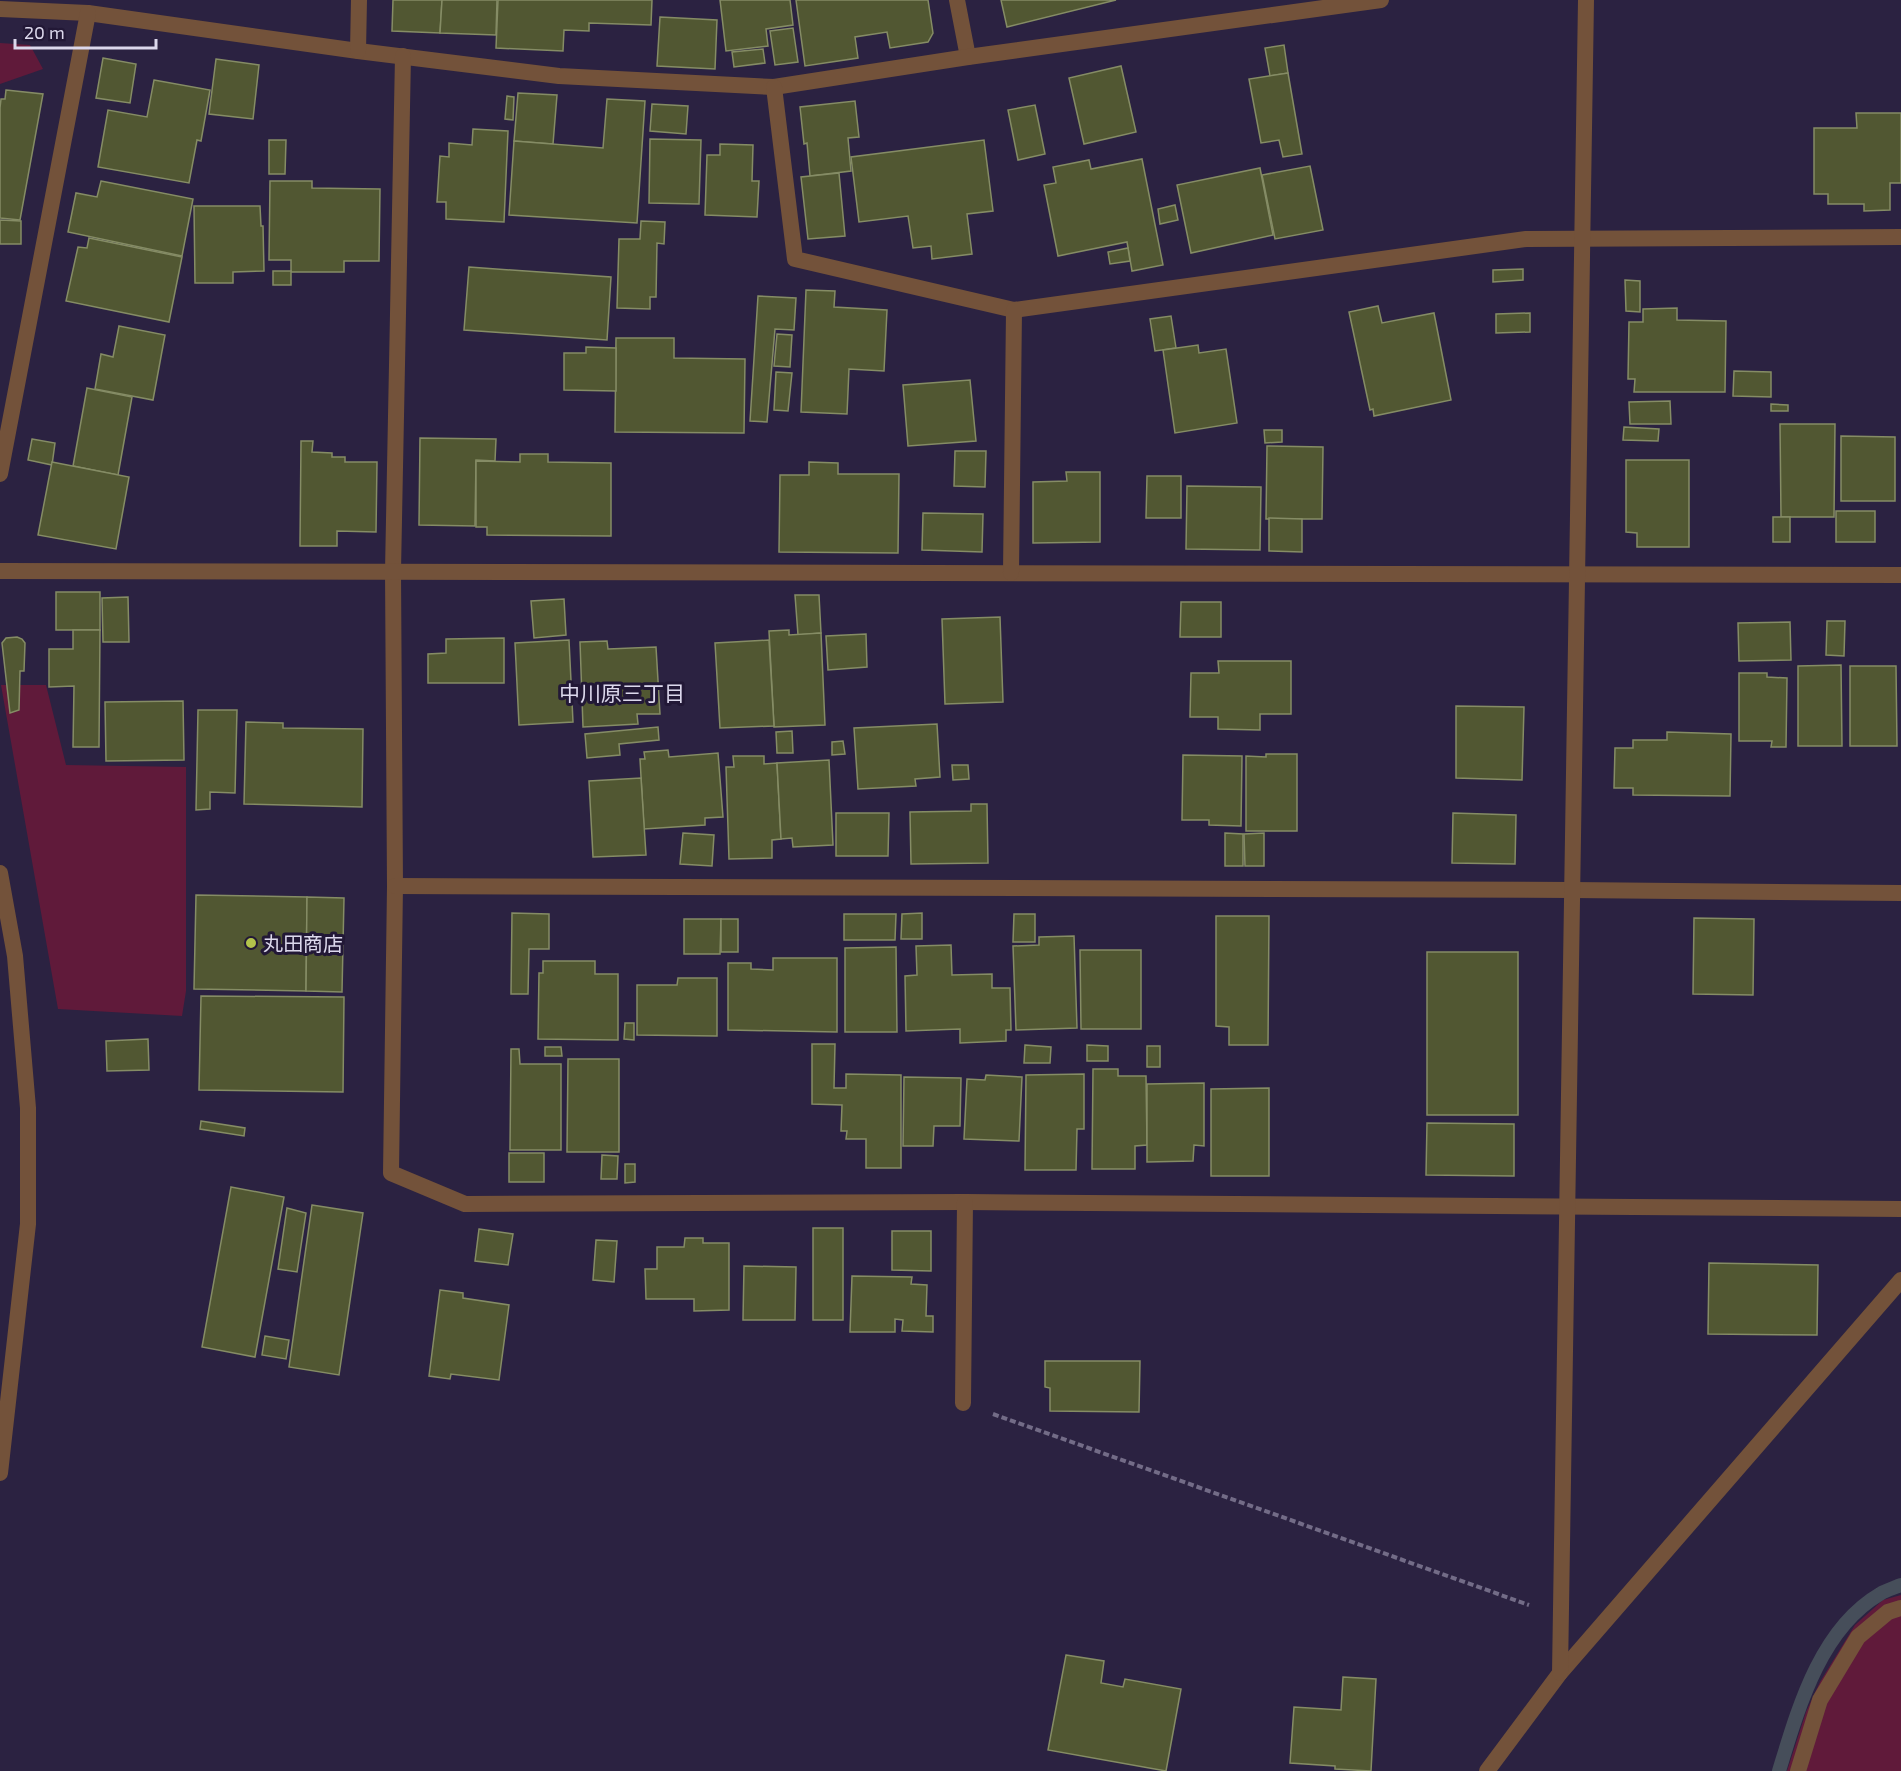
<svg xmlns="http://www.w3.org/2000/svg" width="1901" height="1771" font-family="'Exo 2','Noto Sans JP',sans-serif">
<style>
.green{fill:#601a3a}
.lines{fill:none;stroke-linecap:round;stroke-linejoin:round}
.stream{stroke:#464e5a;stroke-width:14}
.building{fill:#515732;stroke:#858c65;stroke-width:1.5}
.path{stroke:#736c87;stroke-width:4;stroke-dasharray:6 3;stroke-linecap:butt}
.service{stroke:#73523a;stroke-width:16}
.minor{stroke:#73523a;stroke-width:16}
.tertiary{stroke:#73523a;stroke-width:16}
.poi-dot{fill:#b2c34b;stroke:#221836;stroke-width:2}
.labels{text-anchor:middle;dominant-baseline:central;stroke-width:6;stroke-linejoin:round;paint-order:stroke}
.poi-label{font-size:20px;fill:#dcd8ec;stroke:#221836;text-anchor:start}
.neighbourhood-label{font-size:21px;fill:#dcd8ec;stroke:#221836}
</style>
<rect width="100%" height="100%" fill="#2b2241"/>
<g class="green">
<path d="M0,43L30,45L43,69L0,84Z"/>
<path d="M1,685H46L66,765L186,767V991L182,1016L58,1009Z"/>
<path d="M1901,1595V1771H1787L1806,1712L1820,1682L1855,1625L1883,1600Z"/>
</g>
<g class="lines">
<path class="stream" d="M1779,1771C1798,1709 1820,1629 1880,1594C1886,1590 1894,1588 1901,1585"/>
</g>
<g class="building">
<path d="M393,0H442L440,33L392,31Z"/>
<path d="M442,0H497L496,35L440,33Z"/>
<path d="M498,0H652L651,25L589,23V31L564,30L563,51L496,48Z"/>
<path d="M720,0H790L793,25L766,29L768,46L726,51Z"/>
<path d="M796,0H928L933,33L928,42L890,48L887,32L855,37L858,58L805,66Z"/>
<path d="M1001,0H1116L1007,27Z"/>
<path d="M660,17L717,20L715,69L657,66Z"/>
<path d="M793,28L798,62L775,65L770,31Z"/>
<path d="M1284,45L1288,73L1270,76L1265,48Z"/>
<path d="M763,49L765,63L734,67L732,52Z"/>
<path d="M103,58L136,64L130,103L96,98Z"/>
<path d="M216,59L259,65L253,119L209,114Z"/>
<path d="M1121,66L1136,132L1084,144L1069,78Z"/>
<path d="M1288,73L1302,154L1283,157L1279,140L1261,143L1249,79Z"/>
<path d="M154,80L210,90L201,141L197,140L189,183L98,167L108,110L147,117Z"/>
<path d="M6,90L43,94L20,220L0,218V108L1,99H5Z"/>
<path d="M518,93L557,95L553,144L514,141Z"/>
<path d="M507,96L514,97L513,120L505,119Z"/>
<path d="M607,99L645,101L637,223L509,215L514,141L603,148Z"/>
<path d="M855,101L859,137L848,138L851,171L810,176L807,143L804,144L800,107Z"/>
<path d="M652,104L688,106L686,134L650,131Z"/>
<path d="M1035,105L1045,154L1018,160L1008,110Z"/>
<path d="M1856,113H1901V183H1890V210L1864,211V204H1828V194H1814V128H1857Z"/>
<path d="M473,129L508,131L504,222L446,219V202H437L440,156L449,157V143L472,145Z"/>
<path d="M650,139L701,140L699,204L649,203Z"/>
<path d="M269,140H286L285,174H269Z"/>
<path d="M984,140L993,211L967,214L972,254L932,259L931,246L913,248L908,216L859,222L851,157Z"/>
<path d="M720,144L753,145L752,181H759L757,217L705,215L707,155H720Z"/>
<path d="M1142,159L1163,265L1132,271L1127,242L1058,256L1044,185L1056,183L1053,167L1089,160L1091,169Z"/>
<path d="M1310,166L1323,230L1275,239L1262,175Z"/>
<path d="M1260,168L1273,235L1191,253L1177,185Z"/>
<path d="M839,173L845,236L808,239L801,177Z"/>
<path d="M101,181L193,199L182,256L68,232L76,193L97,197Z"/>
<path d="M270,181H312V188L380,189L379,261H344V272H291V260H269Z"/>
<path d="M1175,205L1178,220L1160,224L1158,209Z"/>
<path d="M194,206H260L261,226H263L264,271L233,272V283H195Z"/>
<path d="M0,220L21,221V244H0Z"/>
<path d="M641,221L665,222L664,244L657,243L656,297H650V309L617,308L619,239H640Z"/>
<path d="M89,238L182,257L169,322L66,301L78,247L87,248Z"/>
<path d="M1128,248L1130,261L1110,264L1108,252Z"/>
<path d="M469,267L611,277L607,340L464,330Z"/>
<path d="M1523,269V280L1493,282V270Z"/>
<rect x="273" y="271" width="18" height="14"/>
<path d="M1625,280L1640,281V312L1626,311Z"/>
<path d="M806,290L835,291L834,307L887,310L884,371L849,369L847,414L801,412Z"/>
<path d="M758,296L796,298L794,330L775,329L767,422L750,421Z"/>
<path d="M1378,306L1382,323L1434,313L1451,400L1374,416L1373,409L1370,410L1349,312Z"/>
<path d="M1677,308V320L1726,321L1725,392H1634L1635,379H1628L1629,322H1643V309Z"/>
<path d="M1530,313V332L1496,333V314Z"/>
<path d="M1171,316L1176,348L1155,351L1150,319Z"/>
<path d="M119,326L165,335L153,400L95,389L101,354L113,357Z"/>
<path d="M777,334L792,335L790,367L774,366Z"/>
<path d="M616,338H674V358L745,359L744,433L615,432Z"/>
<path d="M1198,345L1199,353L1226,349L1237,423L1175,433L1163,350Z"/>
<path d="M586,347L616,348V391L564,390V353H586Z"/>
<path d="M1734,371L1771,372V397L1733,396Z"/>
<path d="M776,372L792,373L788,411L774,410Z"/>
<path d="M970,380L976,441L908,446L903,385Z"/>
<path d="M87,388L132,397L118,475L73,466Z"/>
<path d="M1670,401L1671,424H1630L1629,402Z"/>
<path d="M1771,404L1788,405V411H1771Z"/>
<path d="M1780,424H1835L1834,517H1781Z"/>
<path d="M1624,427L1659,429L1658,441L1623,440Z"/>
<path d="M1264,430H1282V442L1265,443Z"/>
<path d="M1841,436L1895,437V501H1841Z"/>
<path d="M420,438L496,439L495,461L476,460L475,526L419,525Z"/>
<path d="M32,439L55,443L52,465L28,460Z"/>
<path d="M301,441H313L312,452L332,453V457H345V462H377L376,532L337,531V546H300Z"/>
<path d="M1267,446L1323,447L1322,519H1266Z"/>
<path d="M955,451H986L985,487L954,486Z"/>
<path d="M520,454H548V462L611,463V536L487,535V527H476V461L520,462Z"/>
<path d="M1626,460H1689V547H1637V533L1626,532Z"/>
<path d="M52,462L129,477L116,549L38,535Z"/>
<path d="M809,462L838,463V474H899L898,553L779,552L780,475H809Z"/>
<path d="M1066,472H1100V542L1033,543V482L1067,481Z"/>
<path d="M1147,476H1181V518H1146Z"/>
<path d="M1187,486L1261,487L1260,550L1186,549Z"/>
<rect x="1836" y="511" width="39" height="31"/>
<path d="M923,513L983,514L982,552L922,550Z"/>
<rect x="1773" y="517" width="17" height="25"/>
<path d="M1269,518L1302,519V552L1269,551Z"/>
<rect x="56" y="592" width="44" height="38"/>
<path d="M795,595H819L821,633L798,635Z"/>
<path d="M128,597L129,642H103L102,598Z"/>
<path d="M564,599L566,635L534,638L531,601Z"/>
<path d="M1181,602H1221V637H1180Z"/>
<path d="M1000,617L1003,702L945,704L942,619Z"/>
<path d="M1827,621H1845L1844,656L1826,655Z"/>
<path d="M1790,622L1791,660L1739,661L1738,623Z"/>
<path d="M73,630H100L99,747H73L74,686L49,687V649H73Z"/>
<path d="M789,630V635L821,633L825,725L774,727L769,631Z"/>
<path d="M866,634L867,667L828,670L826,636Z"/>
<path d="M17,637L22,639L25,643L24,671H20L19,710L10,713L2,643L6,638Z"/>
<path d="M504,638V683H428V654L446,653V639Z"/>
<path d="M569,640L573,722L519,725L515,643Z"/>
<path d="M769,640L774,726L720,728L715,643Z"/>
<path d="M607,641L608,649L656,647L660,714H637L638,724L583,727L580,642Z"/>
<path d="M1218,661H1291V714H1260V730L1218,729V717H1190L1191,673H1219Z"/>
<path d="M1841,665L1842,746H1798V666Z"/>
<path d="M1850,666H1896L1897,746H1850Z"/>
<path d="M1739,673H1767V677L1787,678L1786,747H1771L1772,741H1739Z"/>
<path d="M183,701L184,760L106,761L105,702Z"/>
<path d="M1456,706L1524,707L1522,780L1456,778Z"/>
<path d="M198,710H237L235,793L210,792V809L196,810Z"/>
<path d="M246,722L283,723V728L363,729L362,807L244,804Z"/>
<path d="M937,724L940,777L915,779L916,786L858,789L854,728Z"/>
<path d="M658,727L659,740L619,744L620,755L587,758L585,734Z"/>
<path d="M792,731L793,753H777L776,732Z"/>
<path d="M1667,732L1731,734L1730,796L1633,795V788H1614L1615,748H1633V740H1667Z"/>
<path d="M843,741L845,754L832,755V742Z"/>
<path d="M668,750L669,757L718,753L723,817L705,818V825L644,829L640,759H645L644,752Z"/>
<path d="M1266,754H1297V831H1246V756L1266,757Z"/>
<path d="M1183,755L1242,756L1241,826L1209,825V820H1182Z"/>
<path d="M733,756H764V764L777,763L781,839L772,840V858L729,859L726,767H734Z"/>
<path d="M829,760L833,845L793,847L792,838L781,839L777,763Z"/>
<path d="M952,765H968L969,779L953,780Z"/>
<path d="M641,778L646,855L593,857L589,781Z"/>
<path d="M971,804H987L988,863L911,864L910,812L971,811Z"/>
<path d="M836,813H889L888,856H836Z"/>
<path d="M1453,813L1516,815L1515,864L1452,863Z"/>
<path d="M683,833L714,835L712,866L680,864Z"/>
<path d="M1225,833L1243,834V866H1225Z"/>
<path d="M1264,833V866H1245L1244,834Z"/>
<path d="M196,895L307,897L306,991L194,989Z"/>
<path d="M307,897L344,898L342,992L306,991Z"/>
<path d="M512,913L549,914V949H529L528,994H511Z"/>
<path d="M922,913V939H901L902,914Z"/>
<path d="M844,914H896L895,940H844Z"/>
<path d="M1014,914H1035V942H1013Z"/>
<path d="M1216,916H1269L1268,1045H1229V1027L1216,1026Z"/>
<path d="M1694,918L1754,919L1753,995L1693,994Z"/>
<path d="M684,919H721L720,954H684Z"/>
<rect x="721" y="919" width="17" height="33"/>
<path d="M1074,936L1077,1028L1016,1030L1013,946L1039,945V937Z"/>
<path d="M951,945L952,975L992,974V988H1010L1011,1030H1006V1041L960,1043V1029L906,1031L905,976L917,975L916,946Z"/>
<path d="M896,947L897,1032H845V948Z"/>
<path d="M1080,950H1141V1029H1081Z"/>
<rect x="1427" y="952" width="91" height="163"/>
<path d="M773,958H837V1032L728,1030V963H751V969L773,970Z"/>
<path d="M543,961H595V974H618V1040L538,1039L539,973H543Z"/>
<path d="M678,978H717V1036L637,1035V985H677Z"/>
<path d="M201,996L344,997L343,1092L199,1090Z"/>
<path d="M625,1023H634V1040L624,1039Z"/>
<path d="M148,1039L149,1070L107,1071L106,1041Z"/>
<path d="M812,1044H835L834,1088H846V1074L901,1075V1168H866V1139H846L847,1131H841L842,1105L812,1104Z"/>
<path d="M1025,1045L1051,1047L1050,1063H1024Z"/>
<path d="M1087,1045L1108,1046V1061H1087Z"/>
<rect x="1147" y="1046" width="13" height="21"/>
<path d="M545,1047H561L562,1056H545Z"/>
<path d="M511,1049H519L520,1064H561V1150H510Z"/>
<path d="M568,1059H619V1152H567Z"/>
<path d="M1093,1069H1118V1076H1146L1147,1145L1135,1146V1169H1092Z"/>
<path d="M1084,1074V1129H1077L1076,1170H1025L1026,1075Z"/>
<path d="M986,1075L1022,1077L1019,1141L964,1139L967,1079L985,1080Z"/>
<path d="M904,1077L961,1078L960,1126H934L933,1146H903Z"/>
<path d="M1204,1083V1146L1194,1145L1193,1161L1147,1162V1084Z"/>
<path d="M1269,1088V1176H1211V1089Z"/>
<path d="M201,1121L245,1128L244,1136L200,1129Z"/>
<path d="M1427,1123L1514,1124V1176L1426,1175Z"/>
<rect x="509" y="1153" width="35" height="29"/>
<path d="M602,1155L618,1156L617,1179H601Z"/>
<path d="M625,1164H635V1182L625,1183Z"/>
<path d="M231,1187L284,1197L255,1357L202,1347Z"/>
<path d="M312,1205L363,1213L339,1375L289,1367Z"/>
<path d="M287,1208L306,1213L297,1272L278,1269Z"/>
<rect x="813" y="1228" width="30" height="92"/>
<path d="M479,1229L513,1234L508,1265L475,1261Z"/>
<path d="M892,1231H931V1271L892,1270Z"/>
<path d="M685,1238H703V1243H729V1310L694,1311V1299H646L645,1269H657V1247H684Z"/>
<path d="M596,1240L617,1241L614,1282L593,1280Z"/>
<path d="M1709,1263L1818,1265L1817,1335L1708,1334Z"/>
<path d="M744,1266L796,1267L795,1320H743Z"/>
<path d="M852,1276L912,1277L911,1284L927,1285L926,1316H933V1332L902,1331L903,1320L895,1319V1332H850Z"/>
<path d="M440,1290L463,1293V1298L509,1305L499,1380L451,1374L450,1379L429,1376Z"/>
<path d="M265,1336L289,1340L286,1359L262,1355Z"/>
<path d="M1045,1361H1140L1139,1412L1050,1411V1388L1045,1387Z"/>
<path d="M1066,1655L1104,1661L1101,1683L1123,1687L1125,1679L1181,1689L1166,1771L1048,1750Z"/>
<path d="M1343,1677L1376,1679L1371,1771L1335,1769V1766L1290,1763L1294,1707L1341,1710Z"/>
</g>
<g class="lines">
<path class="path" d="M993,1414L1529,1605"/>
<path class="service" d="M1798,1771L1820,1700L1858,1637L1888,1612L1901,1608"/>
<g class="minor">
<path d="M957,0L968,57"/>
<path d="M0,9L88,13L358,51L559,76L774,87L968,57L1381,0"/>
<path d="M358,51L359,0"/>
<path d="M403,56L393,571L395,886L391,1173L465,1204L965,1202L1901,1209"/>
<path d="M774,87L795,259L1014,310"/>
<path d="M0,474L88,13"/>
<path d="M0,571L1901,575"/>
<path d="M1011,573L1014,310L1526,239L1901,237"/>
<path d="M0,873L15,956L28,1108V1224L0,1473"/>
<path d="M395,886L1572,890L1901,893"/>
<path d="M963,1403L965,1202"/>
<path d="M1487,1771L1560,1673L1901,1280"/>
</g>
<path class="tertiary" d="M1560,1673L1586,0"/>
</g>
<circle class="poi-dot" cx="251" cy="943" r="6"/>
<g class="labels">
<g class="poi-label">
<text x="263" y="943">丸田商店</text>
</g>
<g class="neighbourhood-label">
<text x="622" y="692">中川原三丁目</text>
</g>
</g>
<path d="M15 39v9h141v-9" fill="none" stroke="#dcd8ec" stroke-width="3"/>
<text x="24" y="39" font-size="18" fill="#dcd8ec" stroke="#221836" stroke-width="4.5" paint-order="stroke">20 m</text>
</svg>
